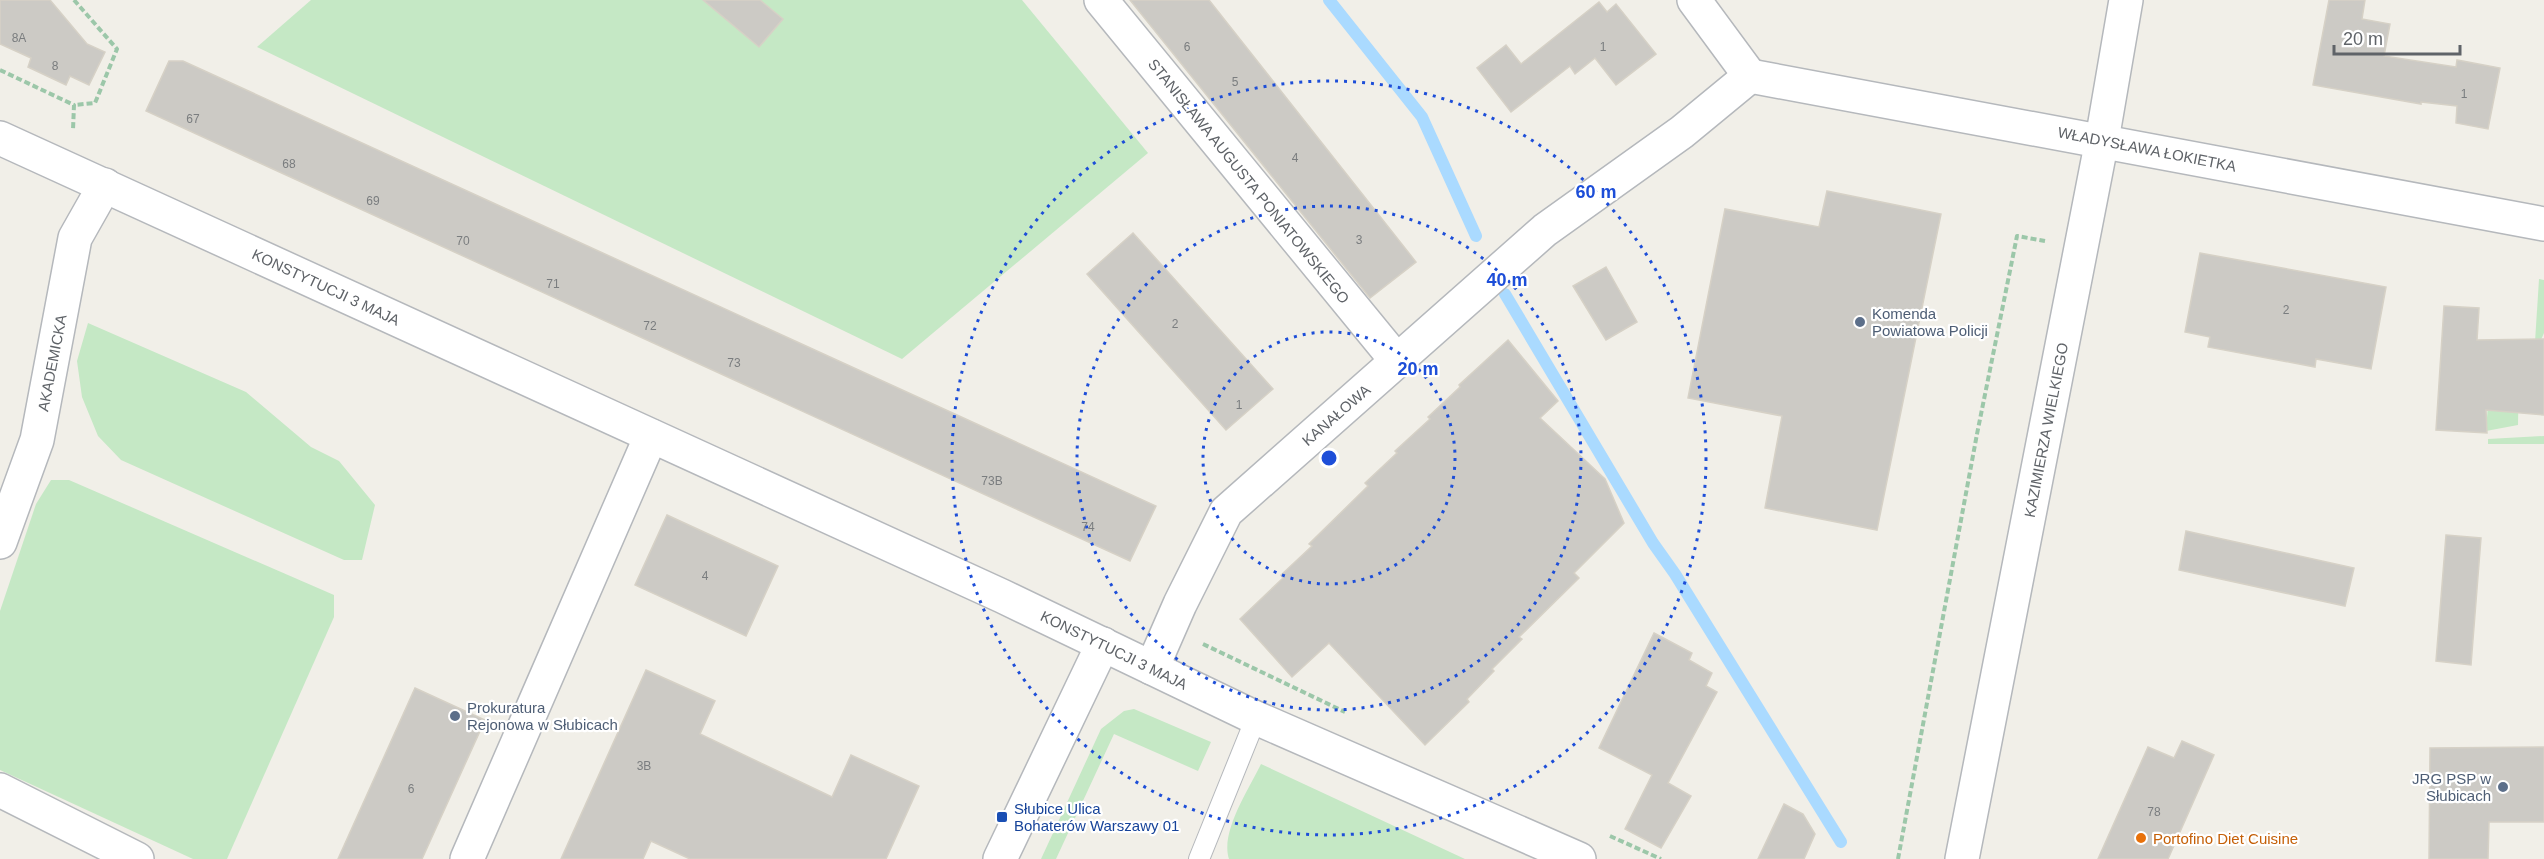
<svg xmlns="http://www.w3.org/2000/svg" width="2544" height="859" font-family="Helvetica,sans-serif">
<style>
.green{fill:#c5e8c5}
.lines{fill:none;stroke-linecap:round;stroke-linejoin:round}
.stream{stroke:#aadaff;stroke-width:12}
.building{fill:#cccac5;stroke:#d6d1c6;stroke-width:1.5}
.lane-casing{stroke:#b5b8bc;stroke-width:22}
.street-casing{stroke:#b5b8bc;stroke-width:36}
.path{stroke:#9cc7a9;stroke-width:4;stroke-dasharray:6 3;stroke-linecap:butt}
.lane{stroke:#fff;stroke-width:20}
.street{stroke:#fff;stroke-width:33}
.ring{fill:none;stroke:#1d4ed8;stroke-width:3;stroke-dasharray:3 6}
.service-dot{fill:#5c6f8a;stroke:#fff;stroke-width:2}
.transit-dot{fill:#1a4fb4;stroke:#fff;stroke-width:2}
.food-dot{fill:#e8710a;stroke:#fff;stroke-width:2}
.labels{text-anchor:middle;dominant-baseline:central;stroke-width:4.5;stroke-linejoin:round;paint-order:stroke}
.number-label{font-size:12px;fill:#7a7d7f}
.street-label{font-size:15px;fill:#5f6368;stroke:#fff}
.service-label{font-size:15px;fill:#4e5e75;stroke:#fff;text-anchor:start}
.transit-label{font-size:15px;fill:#164399;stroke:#fff;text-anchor:start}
.food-label{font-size:15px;fill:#c56008;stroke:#fff;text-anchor:start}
.centre{fill:#1d4ed8;stroke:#fff;stroke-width:3}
.ring-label{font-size:18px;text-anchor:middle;font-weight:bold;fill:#1d4ed8;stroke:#fff;stroke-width:4.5;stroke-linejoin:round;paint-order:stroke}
</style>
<rect width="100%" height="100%" fill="#f1efe8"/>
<g class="green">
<path d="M311,0H1022L1148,153L902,359L257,47Z"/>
<path d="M2539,279L2544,280V333L2540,342H2535Z"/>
<path d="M88,323L246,392L311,447L339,461L375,505L362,560H344L121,460L98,436L82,397L77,361Z"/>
<path d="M2519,367L2518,425L2486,431L2489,392Z"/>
<path d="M2544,436V444H2488V439Z"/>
<path d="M51,480H69L334,595V617L227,859H193L0,770V611L36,504Z"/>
<path d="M1134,709L1211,742L1198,771L1114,734L1056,859H1041L1101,729L1124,711Z"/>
<path d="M1261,764L1465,859H1229C1220,832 1249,789 1261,764Z"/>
</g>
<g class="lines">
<g class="stream">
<path d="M1329,0L1422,117L1476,236"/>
<path d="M1505,294L1653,543L1675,574L1841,842"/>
</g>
</g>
<g class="building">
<path d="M0,0H50L87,44L105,52L89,85L70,76L66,85L28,67L31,58L0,44Z"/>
<path d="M703,0H760L783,19L759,47Z"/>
<path d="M1130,0H1209L1416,262L1370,298Z"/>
<path d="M2329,0H2365L2362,19L2390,24L2384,56L2456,67L2457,60L2500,68L2488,129L2456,123L2457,106L2421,102V104L2313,85Z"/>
<path d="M1599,2L1607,12L1616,4L1656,54L1616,85L1595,58L1575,74L1570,66L1511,112L1477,68L1506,45L1521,64Z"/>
<path d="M169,61H183L1156,506L1130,561L146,111Z"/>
<path d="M1827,191L1941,214L1877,530L1765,508L1782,416L1688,398L1725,209L1819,227Z"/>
<path d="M1133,233L1273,389L1226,430L1087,274Z"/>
<path d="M2200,253L2386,287L2371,369L2316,359L2315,367L2208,347L2210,337L2185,332Z"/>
<path d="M1606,267L1637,322L1606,340L1573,286Z"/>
<path d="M2444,306L2479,308L2477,340L2544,339V415L2486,410L2487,433L2436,430Z"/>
<path d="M1508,340L1558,401L1540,418L1605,479L1624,523L1574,573L1579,578L1519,637L1522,639L1492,669L1494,671L1467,699L1469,702L1425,745L1329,643L1292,677L1240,619L1283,578L1281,575L1312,546L1309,544L1368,486L1365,483L1397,453L1395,451L1430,419L1428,417L1460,387L1459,385Z"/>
<path d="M667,515L778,566L746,636L635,585Z"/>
<path d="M2186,531L2354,568L2345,606L2179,570Z"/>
<path d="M2446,535L2481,538L2471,665L2436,661Z"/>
<path d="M1654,633L1692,653L1689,660L1712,673L1706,686L1717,692L1668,783L1691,796L1661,848L1625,829L1652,775L1599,748Z"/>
<path d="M646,670L715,701L700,734L832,797L851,755L919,786L886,859H690L651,841L643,859H561Z"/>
<path d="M415,688L485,720L422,859H338Z"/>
<path d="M2182,741L2214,755L2168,859H2098L2148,747L2174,758Z"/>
<path d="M2544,747V822H2489L2488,859H2429L2430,748Z"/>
<path d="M1784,804L1803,814L1815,834L1804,859H1758Z"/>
</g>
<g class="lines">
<g class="lane-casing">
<path id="lane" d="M1199,859L1256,718"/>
</g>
<g class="street-casing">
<g id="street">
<path d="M1101,0L1397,361"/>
<path d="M1694,0L1750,76"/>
<path d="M1750,76L2544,224"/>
<path d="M0,138L1002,596L1256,718L1579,859"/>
<path d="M0,542L37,440L75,238L105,185"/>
<path d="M1152,668L1180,604L1226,512L1545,230L1682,132L1750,76"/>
<path d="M0,790L137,859"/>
<path d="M467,859L651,436"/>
<path d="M1000,859L1103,644"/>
<path d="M1962,859L2102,140L2126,0"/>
</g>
</g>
<g class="path">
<path d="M74,0L117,49L95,103L74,105"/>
<path d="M0,70L74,105L73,130"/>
<path d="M1203,644L1345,712"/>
<path d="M1610,836L1661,859"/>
<path d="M1898,859L1977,434L2017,236L2045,241"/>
</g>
<use href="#lane" class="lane"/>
<use href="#street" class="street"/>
</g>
<g class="ring">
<circle cx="1329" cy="458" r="126"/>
<circle cx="1329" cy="458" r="252"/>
<circle cx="1329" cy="458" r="377"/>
</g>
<g class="service-dot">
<circle cx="1860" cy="322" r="6"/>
<circle cx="455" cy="716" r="6"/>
<circle cx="2503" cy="787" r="6"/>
</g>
<rect class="transit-dot" x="996" y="811" width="12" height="12" rx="3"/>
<circle class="food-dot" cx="2141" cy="838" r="6"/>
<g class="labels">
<g class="number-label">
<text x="19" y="38">8A</text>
<text x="1187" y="47">6</text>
<text x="1603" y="47">1</text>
<text x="55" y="66">8</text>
<text x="1235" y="82">5</text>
<text x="2464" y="94">1</text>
<text x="193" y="119">67</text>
<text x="1295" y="158">4</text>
<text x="289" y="164">68</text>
<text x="373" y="201">69</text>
<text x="1359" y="240">3</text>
<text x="463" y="241">70</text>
<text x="553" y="284">71</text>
<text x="2286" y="310">2</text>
<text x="1175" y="324">2</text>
<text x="650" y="326">72</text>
<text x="734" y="363">73</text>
<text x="1239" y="405">1</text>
<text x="992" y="481">73B</text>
<text x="1088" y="527">74</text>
<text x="705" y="576">4</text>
<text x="644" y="766">3B</text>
<text x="411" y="789">6</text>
<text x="2154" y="812">78</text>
</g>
<g class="street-label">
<text transform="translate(2147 149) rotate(11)">WŁADYSŁAWA ŁOKIETKA</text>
<text transform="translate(1249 181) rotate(51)">STANISŁAWA AUGUSTA PONIATOWSKIEGO</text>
<text transform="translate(326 287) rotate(25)">KONSTYTUCJI 3 MAJA</text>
<text transform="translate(52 363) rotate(-79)">AKADEMICKA</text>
<text transform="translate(1336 415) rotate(-41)">KANAŁOWA</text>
<text transform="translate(2046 430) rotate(-79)">KAZIMIERZA WIELKIEGO</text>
<text transform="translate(1114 650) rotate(26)">KONSTYTUCJI 3 MAJA</text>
</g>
<g class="service-label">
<text x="1872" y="313">Komenda<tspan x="1872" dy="17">Powiatowa Policji</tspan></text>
<text x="467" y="707">Prokuratura<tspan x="467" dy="17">Rejonowa w Słubicach</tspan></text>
<text x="2491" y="778" text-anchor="end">JRG PSP w<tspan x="2491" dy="17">Słubicach</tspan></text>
</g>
<g class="transit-label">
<text x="1014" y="808">Słubice Ulica<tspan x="1014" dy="17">Bohaterów Warszawy 01</tspan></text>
</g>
<g class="food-label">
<text x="2153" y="838">Portofino Diet Cuisine</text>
</g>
</g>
<circle cx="1329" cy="458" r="9" class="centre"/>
<g class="ring-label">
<text x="1596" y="198">60 m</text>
<text x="1507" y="286">40 m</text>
<text x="1418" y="375">20 m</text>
</g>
<path d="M2334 45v9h126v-9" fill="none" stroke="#5f6368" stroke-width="3"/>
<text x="2343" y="45" font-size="18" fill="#5f6368" stroke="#ffffff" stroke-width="4.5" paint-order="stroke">20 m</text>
</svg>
